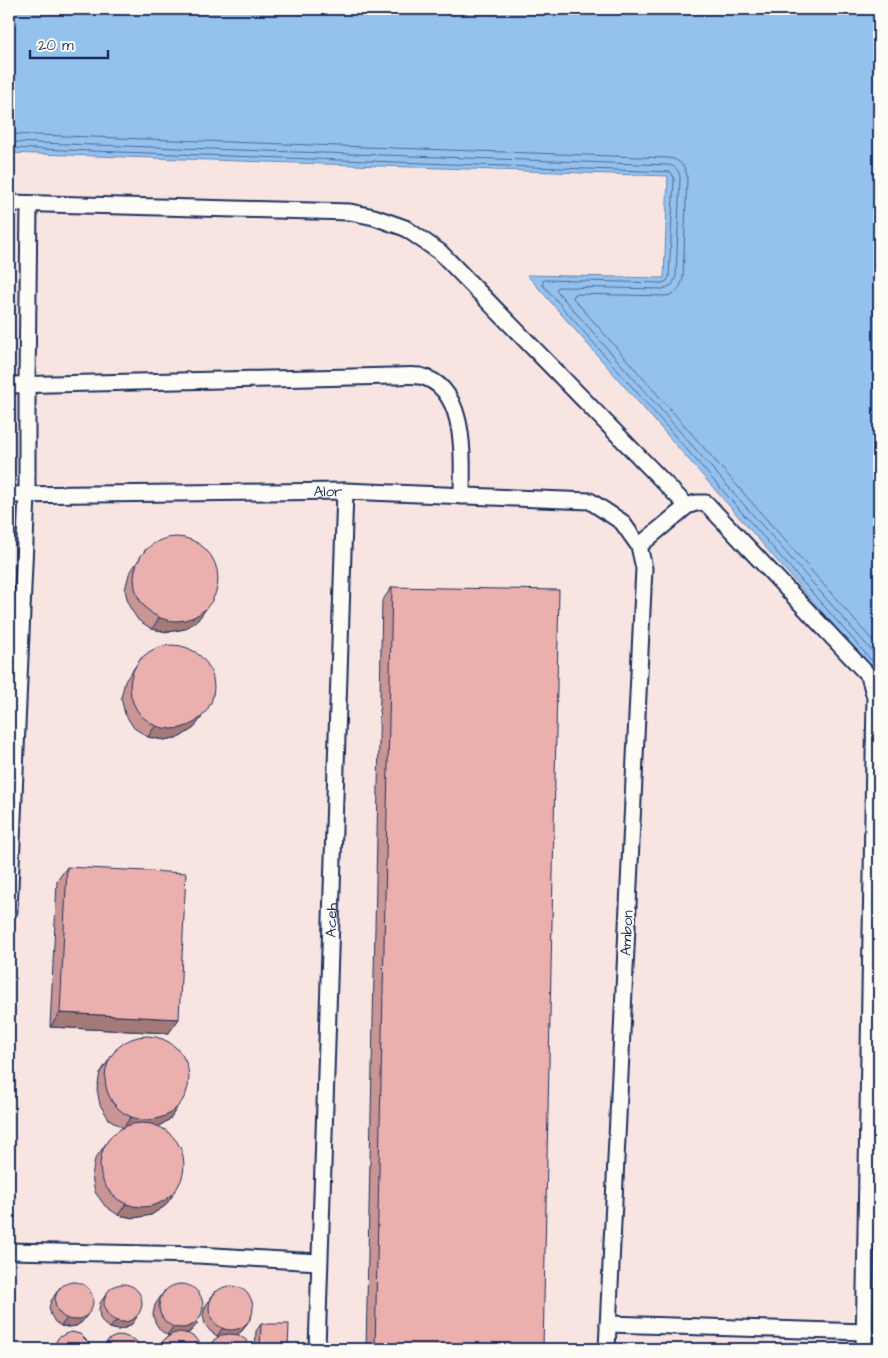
<svg xmlns="http://www.w3.org/2000/svg" width="888" height="1358" font-family="'Architects Daughter',sans-serif">
<style>
.built{fill:#f8e5e1}
.water{fill:#95c1ee;stroke:#6487b4}
.lines{fill:none;stroke-linecap:round;stroke-linejoin:round}
.shore{stroke:#4c6998;stroke-width:1}
.lane-casing{stroke:#1b2f5e;stroke-width:19}
.lane{stroke:#fdfcf7;stroke-width:15}
.wall{fill:#ca9695;stroke:#1b2f5e}
.shaded-wall{fill:#a47a79;stroke:#1b2f5e}
.building{fill:#ebafad;stroke:#1b2f5e}
.labels{text-anchor:middle;dominant-baseline:central;stroke-width:4.5;stroke-linejoin:round;paint-order:stroke}
.street-label{font-size:15px;fill:#1b2f5e;stroke:#fdfcf7}
</style>
<rect width="100%" height="100%" fill="#fdfcf7"/>
<filter id="ink" filterUnits="userSpaceOnUse"><feTurbulence type="fractalNoise" baseFrequency=".02" numOctaves="2"/><feDisplacementMap in="SourceGraphic" scale="10" xChannelSelector="R" yChannelSelector="G"/><feConvolveMatrix kernelMatrix="1 2 1 2 8 2 1 2 1" color-interpolation-filters="sRGB"/></filter>
<g filter="url(#ink)">
<path class="built" d="M9,153L669,176L664,278L527,275L879,677V820L865,1349H9Z"/>
<g class="water">
<path d="M9,9H879V677L527,275L664,278L668,176L9,153Z"/>
<path d="M879,820V1349H865Z"/>
</g>
<g class="lines">
<g class="shore">
<path d="M9,134L668,158C679,159 686,166 687,177L683,278C681,288 676,294 666,296L575,294L573,298L879,648"/>
<path d="M9,142L668,165C675,166 679,170 680,177L676,277L672,285L663,289L558,287L556,290L879,659"/>
<path d="M9,148L671,172L674,178L669,277L667,281L663,283L544,280L542,284L879,669"/>
<path d="M878,1061L879,1002"/>
<path d="M876,1349L879,1228"/>
</g>
<g class="lane-casing">
<g id="lane">
<path d="M9,203L350,212L374,217L405,228L440,252L687,506"/>
<path d="M9,385L393,376C401,376 412,375 420,376C468,387 462,459 462,496"/>
<path id="s1" d="M9,495L345,491L590,501L622,522L639,546L644,568L607,1349"/>
<path d="M639,546L687,506L696,503H706L869,676L875,697L864,1349"/>
<path d="M9,911L27,495V385L29,204"/>
<path d="M9,1251L198,1255L319,1262"/>
<path d="M608,1324L865,1332"/>
<path id="s2" d="M317,1349L345,491"/>
</g>
</g>
<use href="#lane" class="lane"/>
</g>
<g class="wall">
<path d="M146,549L198,620L185,629L168,632L152,629L138,620L129,606L125,590L129,574Z"/>
<path d="M392,587L543,1349H366L382,601Z"/>
<path d="M142,657L194,728L180,737L164,740L148,737L134,728L125,714L121,698L125,681Z"/>
<path d="M67,867L169,1033L50,1027L57,881Z"/>
<path d="M117,1048L170,1119L159,1126L165,1206L151,1215L134,1218L118,1215L105,1206L95,1192L92,1176L95,1159L112,1135L123,1128L109,1119L100,1105L97,1089L100,1073Z"/>
<path d="M60,1287L82,1322L76,1326L69,1327L61,1326L55,1322L51,1315L49,1308L51,1301Z"/>
<path d="M110,1289L132,1324L125,1328L118,1330L110,1328L104,1324L100,1318L99,1310L100,1303Z"/>
<path d="M165,1290L192,1330L187,1334L202,1349H157L165,1339L170,1335H167L160,1330L155,1322L153,1314L155,1305Z"/>
<path d="M215,1291L252,1316L242,1331L236,1335L251,1349H208L214,1340L220,1337L217,1336L210,1331L205,1324L203,1315L205,1307Z"/>
<path d="M261,1324L288,1349H255L256,1331Z"/>
</g>
<g class="shaded-wall">
<path d="M206,609L198,620L185,629L168,632L152,629L159,618Z"/>
<path d="M202,717L194,728L180,737L164,740L148,737L155,726Z"/>
<path d="M60,1013L179,1019L169,1033L50,1027Z"/>
<path d="M177,1108L170,1119L156,1128H123L131,1117Z"/>
<path d="M173,1195L165,1206L151,1215L134,1218L118,1215L126,1204Z"/>
<path d="M88,1314L82,1322L76,1326L69,1327L61,1326L67,1318Z"/>
<path d="M137,1317L132,1324L125,1328L118,1330L110,1328L116,1321Z"/>
<path d="M198,1323L192,1330L185,1335L176,1336L167,1335L173,1327Z"/>
<path d="M247,1323L242,1331L235,1336L226,1338L217,1336L222,1329Z"/>
</g>
<g class="building">
<circle cx="176" cy="579" r="42"/>
<path d="M392,587L559,590L543,1349H375Z"/>
<circle cx="172" cy="687" r="42"/>
<path d="M67,867L186,873L179,1019L60,1013Z"/>
<circle cx="147" cy="1078" r="42"/>
<circle cx="142" cy="1165" r="42"/>
<circle cx="74" cy="1301" r="19"/>
<circle cx="181" cy="1306" r="22"/>
<circle cx="123" cy="1303" r="19"/>
<circle cx="231" cy="1308" r="22"/>
<path d="M261,1324H289L288,1349H260Z"/>
<path d="M72,1332L80,1334L90,1344L91,1349H53L55,1344L58,1338L65,1334Z"/>
<path d="M180,1332L189,1334L197,1339L202,1346V1349H159V1346L165,1339L172,1334Z"/>
<path d="M230,1334L239,1335L246,1340L251,1349H209L214,1340L221,1335Z"/>
<path d="M122,1335L135,1340L140,1347V1349H103L104,1347L108,1340L114,1337Z"/>
</g>
</g>
<g class="labels">
<g class="street-label">
<text stroke="none"><textPath href="#s1" startOffset="319">Alor</textPath></text>
<text stroke="none"><textPath href="#s2" startOffset="429">Aceh</textPath></text>
<text transform="translate(627 933) rotate(-87)">Ambon</text>
</g>
</g>
<rect width="888" height="1358" fill="none" stroke="#fdfcf7" stroke-width="30"/>
<rect x="15" y="15" width="858" height="1328" fill="none" stroke="#1b2f5e" stroke-width="2" filter="url(#ink)"/>
<path d="M30 50v8h78v-8" fill="none" stroke="#1b2f5e" stroke-width="2.5"/>
<text x="38" y="50" font-size="15" fill="#1b2f5e" stroke="#fdfcf7" stroke-width="4" paint-order="stroke">20 m</text>
</svg>
